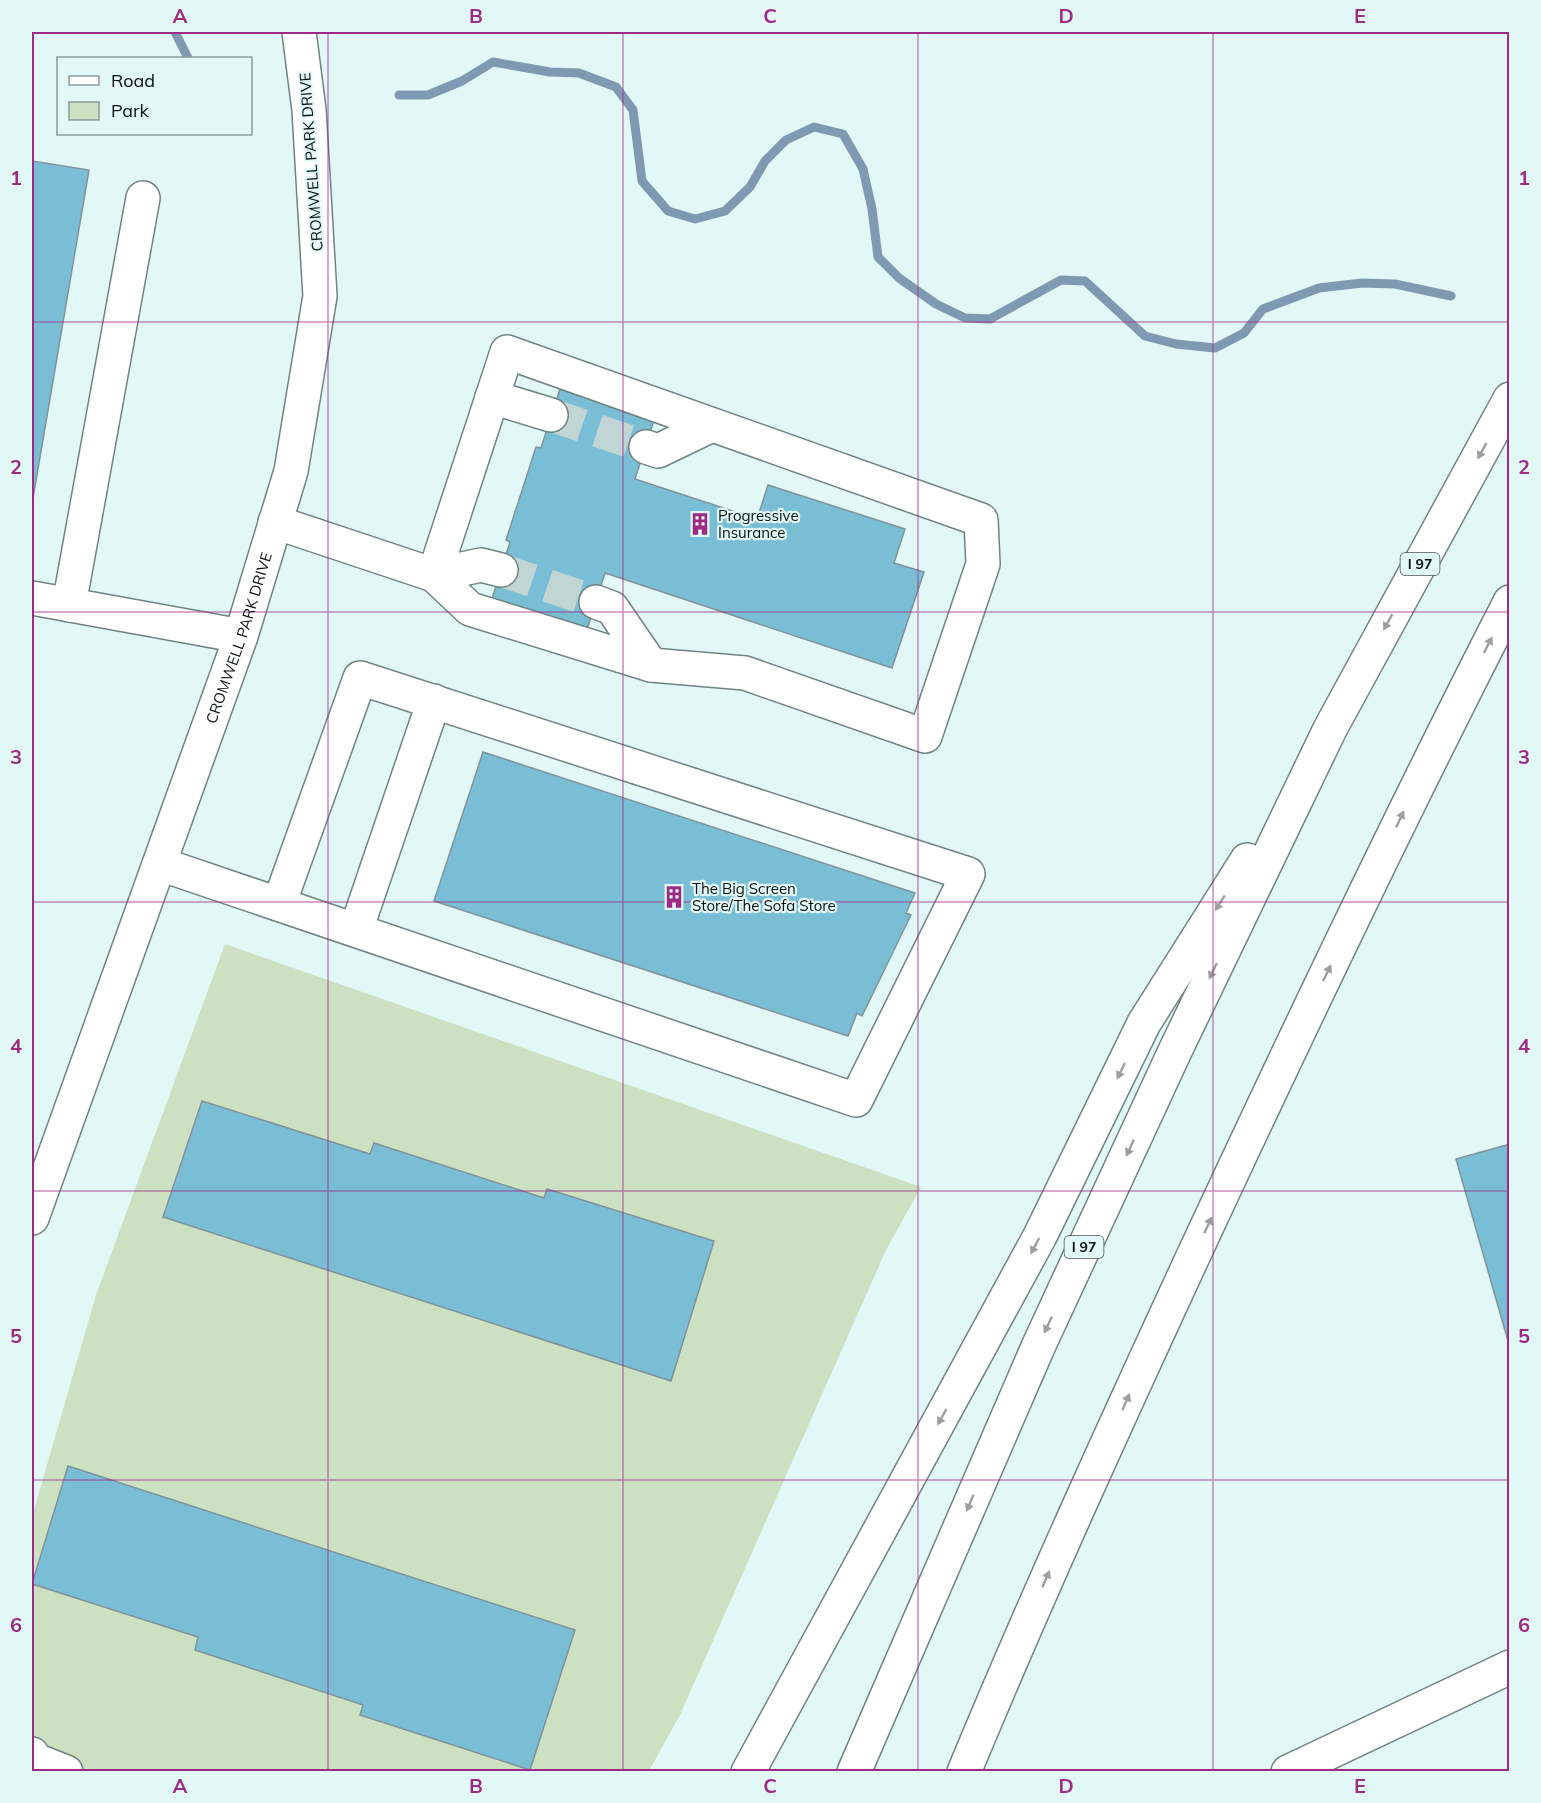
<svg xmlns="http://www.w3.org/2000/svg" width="1541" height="1803" font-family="Mulish,sans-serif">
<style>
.green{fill:#cce0c2}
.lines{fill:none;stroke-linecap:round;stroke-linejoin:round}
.stream{stroke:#8099b2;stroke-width:9}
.building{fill:#7abed6;stroke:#81939a;stroke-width:1.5}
.minor-tunnel{stroke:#c1d5d4;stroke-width:33;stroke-dasharray:33 16;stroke-linecap:butt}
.minor-casing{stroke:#708383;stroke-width:36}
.highway-casing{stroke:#708383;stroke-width:36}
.minor{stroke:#fff;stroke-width:33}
.highway{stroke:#fff;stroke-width:33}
.oneway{fill:#9c9f9f}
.grid{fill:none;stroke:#9e2a85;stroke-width:1.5;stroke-opacity:0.55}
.labels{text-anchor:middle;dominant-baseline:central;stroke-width:4.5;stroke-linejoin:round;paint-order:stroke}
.shield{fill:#e2f8f7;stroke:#495655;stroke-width:1.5}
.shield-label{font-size:14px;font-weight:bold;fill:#08100f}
.street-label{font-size:15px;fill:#08100f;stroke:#e2f8f7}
.poi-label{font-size:15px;fill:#08100f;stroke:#e2f8f7;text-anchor:start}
.neatline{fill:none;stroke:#9e2a85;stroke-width:2}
.grid-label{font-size:20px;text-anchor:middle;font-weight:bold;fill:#9e2a85}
</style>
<rect width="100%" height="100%" fill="#e2f8f7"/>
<path class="green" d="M225,944L921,1187L886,1250L680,1715L649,1771H32V1517L96,1295Z"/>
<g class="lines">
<g class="stream">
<path d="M175,32L188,58"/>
<path d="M399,95H428L462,81L493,62L550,72L579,73L616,87L633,110L642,181L668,211L695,219L725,211L750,187L765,161L786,140L814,127L843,134L863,169L872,209L878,257L899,278L936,304L965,318L990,319L1061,280L1085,281L1145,336L1176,344L1215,348L1244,333L1263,309L1319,288L1362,283L1395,284L1451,296"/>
</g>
</g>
<g class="building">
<path d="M32,161L89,170L32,504Z"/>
<path d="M561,386L655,417L635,479L757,519L768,485L905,529L894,563L924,572L892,668L605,573L585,636L490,605L510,542L506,540L536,447L541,448Z"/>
<path d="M483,752L915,893L906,913L911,915L862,1016L857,1013L848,1036L434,901Z"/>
<path d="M202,1101L370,1154L374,1143L544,1198L547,1189L714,1241L671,1381L163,1217Z"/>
<path d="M1510,1144V1348L1456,1159Z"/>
<path d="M68,1466L575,1630L530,1770L360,1715L363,1705L195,1650L198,1637L32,1584Z"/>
</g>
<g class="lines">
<g class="minor-tunnel">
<path d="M551,415L646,447"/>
<path d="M501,570L596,602"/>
</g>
<g class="minor-casing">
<g id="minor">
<path d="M492,397L551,415"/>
<path d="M646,447L658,451L712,425"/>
<path d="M275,522L434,575L470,609L651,665L745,673L925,736L983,564L981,520L507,352L434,575L481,565L501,570"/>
<path d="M32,598L241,636"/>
<path d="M596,602L612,608L651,665"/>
<path d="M69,605L143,198"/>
<path d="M160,864L856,1100L968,874L360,678L279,904"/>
<path d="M356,930L434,701"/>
<path id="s1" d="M32,1218L241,636L291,471L320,296L309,110L299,32"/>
<path d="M32,1754L33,1759L66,1772"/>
<path d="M1288,1772L1510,1667"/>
</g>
</g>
<g class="highway-casing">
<g id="highway">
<path d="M748,1772L1040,1236L1144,1023L1247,860"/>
<path d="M854,1772L1038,1347L1175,1051L1330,729L1510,399"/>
<path d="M964,1772C1037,1596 1116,1423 1196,1250C1297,1033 1400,816 1510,602"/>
</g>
</g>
<use href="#minor" class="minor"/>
<use href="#highway" class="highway"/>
</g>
<defs><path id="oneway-solid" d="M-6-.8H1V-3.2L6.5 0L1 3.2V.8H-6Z" transform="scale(1.5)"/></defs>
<g class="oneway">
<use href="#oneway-solid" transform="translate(1482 451) rotate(119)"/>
<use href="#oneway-solid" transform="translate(1388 622) rotate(119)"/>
<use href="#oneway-solid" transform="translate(1488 645) rotate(-63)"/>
<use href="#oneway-solid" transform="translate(1400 819) rotate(-65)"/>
<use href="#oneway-solid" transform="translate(1220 903) rotate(122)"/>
<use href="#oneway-solid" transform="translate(1213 971) rotate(116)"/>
<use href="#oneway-solid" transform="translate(1327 973) rotate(-64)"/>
<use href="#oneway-solid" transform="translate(1121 1071) rotate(116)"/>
<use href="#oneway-solid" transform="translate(1130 1148) rotate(115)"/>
<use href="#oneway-solid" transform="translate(1208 1225) rotate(-65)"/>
<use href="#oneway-solid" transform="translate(1035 1246) rotate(118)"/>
<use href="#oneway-solid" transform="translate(1048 1325) rotate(115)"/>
<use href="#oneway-solid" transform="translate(1126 1402) rotate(-66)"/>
<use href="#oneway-solid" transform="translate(942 1417) rotate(119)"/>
<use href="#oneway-solid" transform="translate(970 1503) rotate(113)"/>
<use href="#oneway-solid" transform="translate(1046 1579) rotate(-66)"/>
</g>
<path class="grid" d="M328,32V1772M623,32V1772M918,32V1772M1213,32V1772M32,322H1510M32,612H1510M32,902H1510M32,1191H1510M32,1480H1510"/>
<defs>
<g id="building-bare" transform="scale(1.8)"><path d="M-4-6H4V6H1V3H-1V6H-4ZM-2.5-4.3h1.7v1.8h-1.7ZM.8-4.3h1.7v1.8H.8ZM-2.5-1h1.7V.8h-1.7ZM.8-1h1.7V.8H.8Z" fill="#9e2a85" stroke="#e2f8f7" stroke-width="2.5" paint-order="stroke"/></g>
</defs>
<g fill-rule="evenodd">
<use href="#building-bare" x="700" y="524"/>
<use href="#building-bare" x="674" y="897"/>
</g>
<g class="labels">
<g class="shield">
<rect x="1400.5" y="553" width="39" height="22" rx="4.5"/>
<rect x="1064.5" y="1236" width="39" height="22" rx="4.5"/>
</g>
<g class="shield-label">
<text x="1420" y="564">I 97</text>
<text x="1084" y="1247">I 97</text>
</g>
<g class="street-label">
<text transform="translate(311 162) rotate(-94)">CROMWELL PARK DRIVE</text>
<text stroke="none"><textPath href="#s1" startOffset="616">CROMWELL PARK DRIVE</textPath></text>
</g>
<g class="poi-label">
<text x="718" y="515">Progressive<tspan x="718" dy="17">Insurance</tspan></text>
<text x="692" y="888">The Big Screen<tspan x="692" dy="17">Store/The Sofa Store</tspan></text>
</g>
</g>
<rect width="1541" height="1803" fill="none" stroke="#e2f8f7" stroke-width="66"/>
<rect x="57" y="57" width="195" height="78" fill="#e2f8f7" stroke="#8b9b9a" stroke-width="1.5"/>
<rect x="69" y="76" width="30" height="9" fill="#ffffff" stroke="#8b9b9a" stroke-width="1.5"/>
<text x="111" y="87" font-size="18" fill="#08100f">Road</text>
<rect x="69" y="102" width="30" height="18" fill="#cce0c2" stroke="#8b9b9a" stroke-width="1.5"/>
<text x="111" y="117" font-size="18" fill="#08100f">Park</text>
<rect x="33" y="33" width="1475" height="1737" class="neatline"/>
<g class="grid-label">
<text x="180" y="23">A</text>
<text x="476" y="23">B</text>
<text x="770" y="23">C</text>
<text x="1066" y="23">D</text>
<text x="1360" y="23">E</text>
<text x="16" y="185">1</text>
<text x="1524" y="185">1</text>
<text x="16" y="474">2</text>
<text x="1524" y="474">2</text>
<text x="16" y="764">3</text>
<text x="1524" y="764">3</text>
<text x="16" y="1053">4</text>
<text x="1524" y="1053">4</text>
<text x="16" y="1343">5</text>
<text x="1524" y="1343">5</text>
<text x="16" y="1632">6</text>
<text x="1524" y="1632">6</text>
<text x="180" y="1793">A</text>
<text x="476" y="1793">B</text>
<text x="770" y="1793">C</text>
<text x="1066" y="1793">D</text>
<text x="1360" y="1793">E</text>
</g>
</svg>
